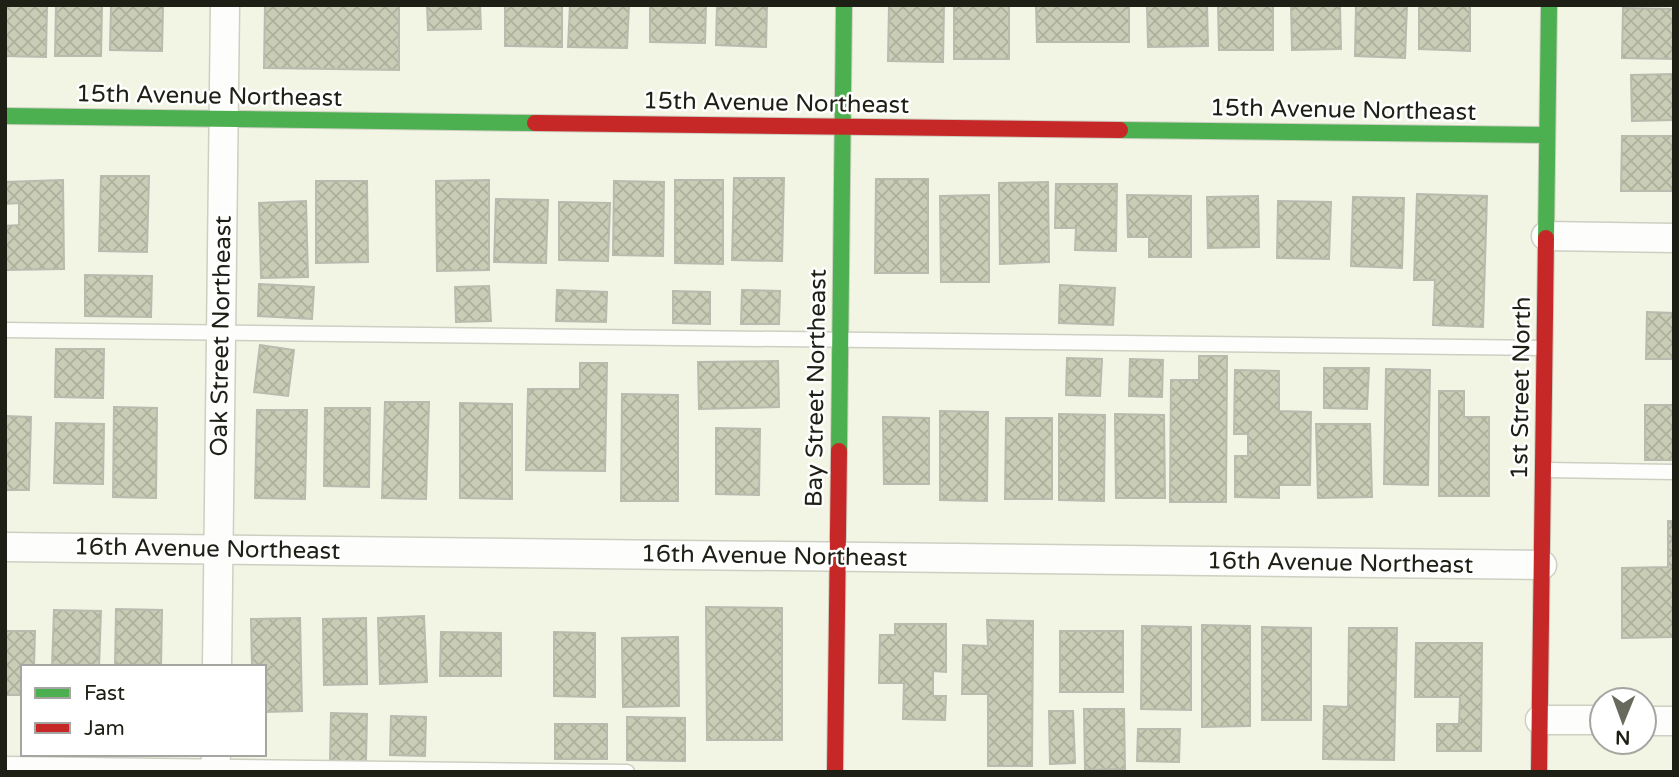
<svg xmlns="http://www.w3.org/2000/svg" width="1679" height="777" font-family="'Varela Round',sans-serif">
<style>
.building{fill:url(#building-cross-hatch);stroke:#b8bbae;stroke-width:2}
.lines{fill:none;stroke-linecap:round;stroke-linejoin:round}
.lane-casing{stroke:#cdcfc2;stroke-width:17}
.street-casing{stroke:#cdcfc2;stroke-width:31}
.fast-casing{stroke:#cdcfc2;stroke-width:18}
.jam-casing{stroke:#cdcfc2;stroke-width:18}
.lane{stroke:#fdfefb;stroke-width:14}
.street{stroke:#fdfefb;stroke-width:28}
.fast{stroke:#4caf50;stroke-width:16}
.jam{stroke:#c62828;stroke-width:16}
.labels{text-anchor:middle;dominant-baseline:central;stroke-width:5;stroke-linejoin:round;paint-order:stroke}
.street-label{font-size:24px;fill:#1e1f15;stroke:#fff}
</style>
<defs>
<pattern id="building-cross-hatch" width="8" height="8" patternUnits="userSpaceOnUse" patternTransform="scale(1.75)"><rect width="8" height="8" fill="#cacdb6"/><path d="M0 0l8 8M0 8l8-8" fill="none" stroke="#adb09c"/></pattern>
</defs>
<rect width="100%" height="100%" fill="#f2f5e4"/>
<g class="building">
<path d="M5,5H47L46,57L5,56Z"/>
<path d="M56,5H102L101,56H55Z"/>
<path d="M111,5H163L162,51L110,50Z"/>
<path d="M265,5H399V70L264,68Z"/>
<path d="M427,5H480L481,29L428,30Z"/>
<path d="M505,5H562V47L505,46Z"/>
<path d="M570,5H629L627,48L568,47Z"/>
<path d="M650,5H706L705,43L650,42Z"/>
<path d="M717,5H767L766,47L716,45Z"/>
<path d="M889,5H944L943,62L888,61Z"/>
<rect x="954" y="5" width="55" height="54"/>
<path d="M1036,5H1129V42H1037Z"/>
<path d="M1147,5H1207L1208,46L1148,47Z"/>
<path d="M1218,5H1273V50H1219Z"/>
<path d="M1291,5H1340L1341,49L1292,50Z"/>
<path d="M1356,5H1407L1405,58L1355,56Z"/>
<path d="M1419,5H1470V51L1419,49Z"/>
<path d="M1623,8L1674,9V59L1622,58Z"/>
<path d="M1674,74V120L1632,121L1631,75Z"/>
<path d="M1622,136H1674V191H1621Z"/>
<path d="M101,176H149L147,252L99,251Z"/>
<path d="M734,178H784L782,261L732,260Z"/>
<path d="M876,179H928V273H875Z"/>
<path d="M63,180L64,269L5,270V226L19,225V203L5,204V182Z"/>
<path d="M489,180V270L437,271L436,181Z"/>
<path d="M675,180H723V264L675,263Z"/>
<path d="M316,181H367L368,262L316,263Z"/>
<path d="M614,181L664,182L663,256L613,255Z"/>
<path d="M1048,182L1049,262L1000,264L999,183Z"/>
<path d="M1056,184H1117L1116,251L1075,250L1076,228H1055Z"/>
<path d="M1417,194L1487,196L1483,327L1433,325L1435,280H1414Z"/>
<path d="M989,195V282H941L940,196Z"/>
<path d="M1127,195L1191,196V257H1149V237H1128Z"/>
<path d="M1258,196L1259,247L1208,248L1207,197Z"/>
<path d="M1353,197L1404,198L1402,268L1351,266Z"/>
<path d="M496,199L548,200L546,263L494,262Z"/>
<path d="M306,201L308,277L261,278L259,203Z"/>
<path d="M1278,201L1331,202L1329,259L1277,258Z"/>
<path d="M559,202L610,203L608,261L559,260Z"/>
<path d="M85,275L152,276L151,317L85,316Z"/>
<path d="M259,284L314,287L312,319L258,316Z"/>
<path d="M1060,285L1115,288L1113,325L1059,323Z"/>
<path d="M489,286L491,321L456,322L455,287Z"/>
<path d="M557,290L607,292L606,322L556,321Z"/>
<path d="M742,290L780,291L779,324H741Z"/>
<path d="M673,291L710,292V324L673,323Z"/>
<path d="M1647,312L1674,313V359H1646Z"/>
<path d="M260,345L294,350L288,396L254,392Z"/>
<path d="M56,349H104L103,398L55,397Z"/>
<path d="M1199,356H1227L1226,502H1170L1171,380H1199Z"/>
<path d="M1067,358L1102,359L1100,396L1066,395Z"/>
<path d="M1130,359L1163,360L1162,397L1129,396Z"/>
<path d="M778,361L779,407L699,409L698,362Z"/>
<path d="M580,363H607L605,471L526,470L528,389H580Z"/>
<path d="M1324,368H1369L1367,409L1324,408Z"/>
<path d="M1386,369L1430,370L1428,485L1384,484Z"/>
<path d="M1235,370L1279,371V411L1311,412L1310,485H1279V498L1235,497V456H1248V434H1234Z"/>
<path d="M1439,391H1464V417H1489V496H1439Z"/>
<path d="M622,394L678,395V501H621Z"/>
<path d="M385,402H429L426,499L382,498Z"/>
<path d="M460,403L512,404V499L460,498Z"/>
<rect x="1645" y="405" width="29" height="55"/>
<path d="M114,407L157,408L156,498L113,497Z"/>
<path d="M325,408H370L369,487L324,486Z"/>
<path d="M257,410H307L305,499L255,498Z"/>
<path d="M940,411L988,412L987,501L940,500Z"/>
<path d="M1059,414L1105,415L1104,501L1059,500Z"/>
<path d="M1115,414L1164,415L1165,498H1116Z"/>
<path d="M5,416L31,417L29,490H5Z"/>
<path d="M883,417L929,418V484H884Z"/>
<path d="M1006,418H1052V499H1005Z"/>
<path d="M56,423L104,424L103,484L54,483Z"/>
<path d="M1316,424H1370L1372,497L1318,498Z"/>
<path d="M716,428L760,429L759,495L716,494Z"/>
<path d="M1668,521H1674V637L1622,638V568L1668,567Z"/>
<path d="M706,607L782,608V740H707Z"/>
<path d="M116,609L162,610L161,667H115Z"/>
<path d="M54,610L101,611L99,667H52Z"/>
<path d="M424,616L427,682L380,684L378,618Z"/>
<path d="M300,618L302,711L264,712V667H252L251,619Z"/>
<path d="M366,618L367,684L324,685L323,619Z"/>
<path d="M987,620L1033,621L1032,766H988V694H962L963,645L988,646Z"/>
<path d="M895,624H946V672L933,671V696H946L945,720L903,719L904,683H879L880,635H895Z"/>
<path d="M1202,625L1250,626V726L1202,727Z"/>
<path d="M1142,626L1191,627V710L1141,709Z"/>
<path d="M1262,627L1311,628V720H1262Z"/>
<path d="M1349,628H1397L1394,760L1323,759L1324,706L1348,707Z"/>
<path d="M5,631H35L34,667H23V695H5Z"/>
<rect x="1060" y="631" width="63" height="61"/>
<path d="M441,632L501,633V676H440Z"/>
<path d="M554,632L595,633V697L554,696Z"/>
<path d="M678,637L679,706L623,707L622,638Z"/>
<path d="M1416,643H1482L1481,751H1437V724H1459L1460,697H1415Z"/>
<path d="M1084,709H1124L1125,769L1085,770Z"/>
<path d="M1049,711H1073L1075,763L1050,764Z"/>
<path d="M331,713L367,714L366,761H330Z"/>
<path d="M391,716L426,717L425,756L390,755Z"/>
<path d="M627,717L685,718V761L627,760Z"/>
<rect x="555" y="724" width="52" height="35"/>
<path d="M1138,729H1180L1179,762L1137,761Z"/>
</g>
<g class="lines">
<g class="lane-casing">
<g id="lane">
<path d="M5,330L1544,348"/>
<path d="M1546,470L1674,472"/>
<path d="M5,764L627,772"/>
</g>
</g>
<g class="street-casing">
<g id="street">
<path d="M1546,236L1674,238"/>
<path d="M5,547L1542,565"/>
<path d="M217,667L225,5"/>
<path d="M1540,720H1602"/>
<path d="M1644,721H1674"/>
<path d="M215,772L216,754"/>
</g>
</g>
<g class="fast-casing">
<g id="fast">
<path d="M5,116L535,123"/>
<path d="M1120,130L1547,135"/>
<path d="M1546,238L1549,5"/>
<path d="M839,451L844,5"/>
</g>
</g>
<g class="jam-casing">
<g id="jam">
<path d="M535,123L1120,130"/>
<path d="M835,772L839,451"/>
<path d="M1539,772L1546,238"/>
</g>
</g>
<use href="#lane" class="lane"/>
<use href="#street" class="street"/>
<use href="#fast" class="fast"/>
<use href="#jam" class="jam"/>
</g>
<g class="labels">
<g class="street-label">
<text transform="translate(209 96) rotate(1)">15th Avenue Northeast</text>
<text transform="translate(776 103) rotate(1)">15th Avenue Northeast</text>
<text transform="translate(1343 110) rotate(1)">15th Avenue Northeast</text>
<text transform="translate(221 336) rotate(-89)">Oak Street Northeast</text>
<text transform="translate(816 388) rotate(-89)">Bay Street Northeast</text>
<text transform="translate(1521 388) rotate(-89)">1st Street North</text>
<text transform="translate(207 549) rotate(1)">16th Avenue Northeast</text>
<text transform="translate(774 556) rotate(1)">16th Avenue Northeast</text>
<text transform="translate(1340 563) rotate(1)">16th Avenue Northeast</text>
</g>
</g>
<rect width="1679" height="777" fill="none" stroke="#1e1f15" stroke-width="14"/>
<rect x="21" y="665" width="245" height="91" fill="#ffffff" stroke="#a5a5a1" stroke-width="2"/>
<rect x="35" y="688" width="35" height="10" fill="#4caf50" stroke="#a5a5a1" stroke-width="2"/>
<text x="84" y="700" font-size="21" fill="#1e1f15">Fast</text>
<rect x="35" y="723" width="35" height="10" fill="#c62828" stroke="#a5a5a1" stroke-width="2"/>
<text x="84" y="735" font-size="21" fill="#1e1f15">Jam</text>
<g transform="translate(1623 721) rotate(181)"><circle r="33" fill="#ffffff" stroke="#a5a5a1" stroke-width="2"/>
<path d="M0-5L12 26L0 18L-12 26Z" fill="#686a5d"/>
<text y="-10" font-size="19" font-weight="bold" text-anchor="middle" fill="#1e1f15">N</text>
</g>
</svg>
